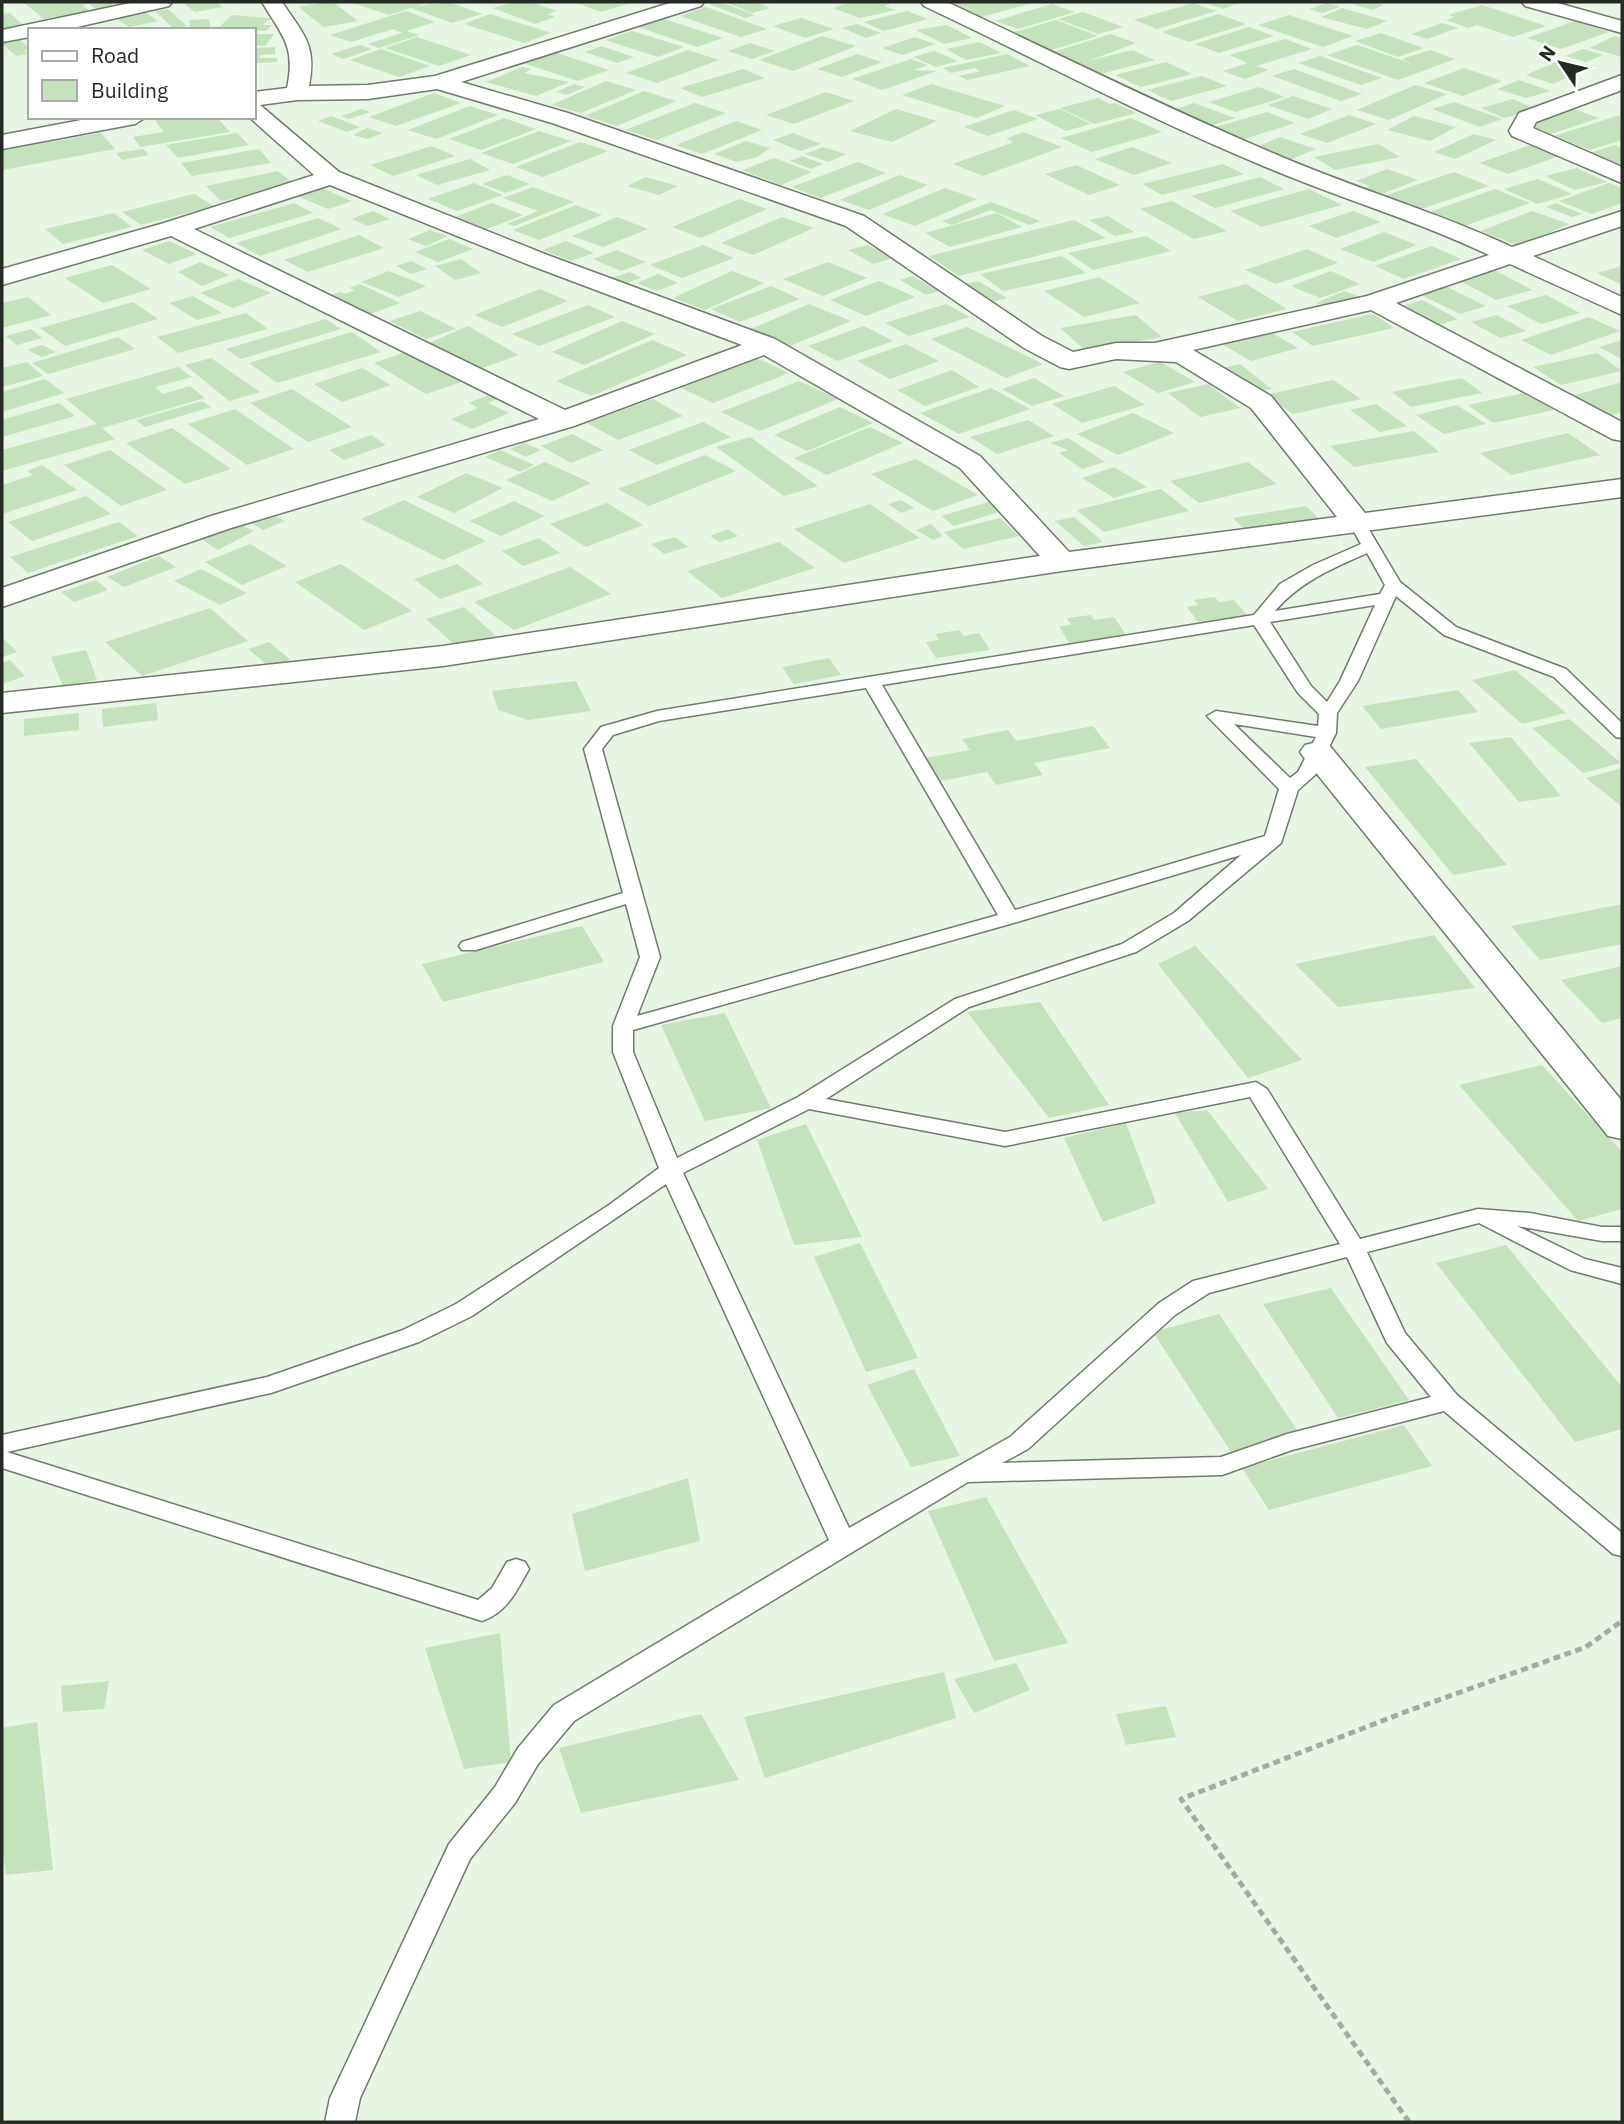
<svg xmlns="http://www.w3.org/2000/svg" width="1624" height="2124" viewBox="0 0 1624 2124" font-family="'IBM Plex Sans',sans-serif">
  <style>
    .building { fill: #c4e2bb }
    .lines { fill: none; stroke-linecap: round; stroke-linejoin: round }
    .service-casing { stroke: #717b6d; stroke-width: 3 }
    .minor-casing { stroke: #717b6d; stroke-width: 3 }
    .path { stroke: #a3aca0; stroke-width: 5; stroke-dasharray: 7 4.5; stroke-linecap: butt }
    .service { fill: #fff; fill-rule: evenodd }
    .minor { fill: #fff; fill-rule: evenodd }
  </style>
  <rect width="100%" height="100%" fill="#e8f4e4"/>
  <!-- building -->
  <path class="building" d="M23 2H109L119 8 100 12 89 4 82 5 90 11 44 19Z
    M182 2H216L223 7 195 12Z
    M326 2H333L358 21 324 27 298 7Z
    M349 2H428L418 6 449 2 482 14 452 23 411 8 389 15Z
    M514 2H530L557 11 548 14 555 17 535 24 493 8Z
    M574 2H634L601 12Z
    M718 2H720L755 15 745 18 709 4Z
    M725 2H755L770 8 752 13Z
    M852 2H888L892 3 884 6 896 10 860 18 832 8Z
    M961 2H1032V3L981 17 950 5Z
    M1202 2H1242L1223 9Z
    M1347 2H1373L1384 5 1372 10Z
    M1193 3 1216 11 1157 29 1134 20Z
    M1327 3 1340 7 1322 13 1309 9Z
    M1052 4 1075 12 1018 29 995 21Z
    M1482 5 1546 26 1513 37 1477 25 1468 28 1446 20 1455 17 1448 15Z
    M706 7 767 29 741 37 680 16Z
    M1342 8 1387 21 1367 29 1321 17Z
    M168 9 187 26 173 28 155 11Z
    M142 10 158 21 129 27 113 16Z
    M406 11 435 22 406 31 419 35 379 48 368 44 402 33 393 29 351 42 330 35Z
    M907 11 928 19 884 31 864 22Z
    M1083 12 1123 27 1098 34 1058 19Z
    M10 13 27 29 2 34V14Z
    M490 14 551 33 524 43 464 24Z
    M1218 14 1246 24 1189 42 1162 32Z
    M232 15 280 19 268 20 263 25H272L266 31 218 28Z
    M1289 15 1353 36 1323 47 1258 25Z
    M661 18 723 38 697 47 635 26Z
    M801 18 834 29 805 38 773 26Z
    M209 19 210 27 190 28 189 20Z
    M1056 20 1098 36 1048 51 1007 34Z
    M1575 21 1609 32 1561 49 1527 38Z
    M1442 23 1458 28 1427 39 1411 34Z
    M857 24 881 33 866 38 842 28Z
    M947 25 972 38 944 44 916 30Z
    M1249 27 1274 36 1219 53 1195 44Z
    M632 31 684 47 658 57 605 40Z
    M1381 33 1424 48 1398 57 1355 41Z
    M254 34H274L265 46 254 45Z
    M1111 34 1136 43 1088 61 1132 50 1155 60 1100 74 1055 57 1061 55 1053 52Z
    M16 36 30 49 24 51 27 54 16 56 2 44V39Z
    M822 36 856 46 793 71 759 60Z
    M1614 36 1622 38V57L1590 48Z
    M417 37 471 55 439 66 385 48Z
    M915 37 935 44 902 55 882 48Z
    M1285 39 1312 49 1256 66 1269 70 1245 79 1223 71 1248 63 1229 55Z
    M980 42 1001 53 966 60 946 49Z
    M750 43 775 51 752 59 728 51Z
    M360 45 372 49 343 59 331 54Z
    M1357 45 1413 64 1402 59 1430 50 1455 59 1398 80 1327 55Z
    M601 46 634 57 617 63 585 52Z
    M275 47V54L260 55V58H277V62L254 63V48Z
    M381 49 430 66 399 77 350 60Z
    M1583 49 1603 55 1586 62 1566 56Z
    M688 50 719 60 657 83 626 73Z
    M934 51 958 61 936 67 913 57Z
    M554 52 609 70 578 81 523 63Z
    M857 54 882 62 842 77 817 69Z
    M1007 54 1030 66 967 80 959 76 981 71 975 68 951 73 943 68Z
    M1320 56 1382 78 1361 85 1298 63Z
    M911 59 928 65 914 70 937 71 882 90 852 79Z
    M1560 60 1588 68 1553 84 1526 75Z
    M1166 62 1192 74 1141 87 1115 75Z
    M522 67 532 69 524 73 569 82 536 96 486 82Z
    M1464 68 1502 81 1463 96 1424 83Z
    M743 69 765 78 702 97 680 88Z
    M1294 69 1362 94 1341 101 1272 76Z
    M1202 76 1227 86 1171 101 1147 90Z
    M1519 80 1551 91 1526 98 1497 89Z
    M606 81 636 90 581 113 551 105Z
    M574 84 585 87 567 95 556 92Z
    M931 84 1005 106 977 118 902 95Z
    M1415 85 1447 94 1389 120 1357 110Z
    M1259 87 1285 97 1235 112 1209 102Z
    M644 91 676 101 617 126 585 116Z
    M826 92 854 101 794 124 766 115Z
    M434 93 461 103 396 126 369 117Z
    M1293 96 1332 109 1308 119 1268 105Z
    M1098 98 1110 104 1115 103 1136 113 1094 124 1060 108Z
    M1513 99 1536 109 1504 118 1481 108Z
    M1454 102 1502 119 1480 127 1432 109Z
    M695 103 726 113 657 140 625 130Z
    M1194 103 1235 118 1207 127 1167 112Z
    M470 106 498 115 436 139 408 130Z
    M1571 108 1599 118 1551 134 1523 123Z
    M362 109 370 112 349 119 341 116Z
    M896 109 937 121 892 142 850 131Z
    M1060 109 1091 124 1066 131 1035 115Z
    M1014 110 1038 119 988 136 964 127Z
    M1267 112 1295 123 1238 141 1209 129Z
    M1349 115 1376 124 1327 143 1300 134Z
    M1620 115 1622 140 1590 150 1554 136Z
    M331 116 360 127 347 132 318 121Z
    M1414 116 1456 127 1430 141 1387 130Z
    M172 117H217L230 132 140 147 133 137 164 132 155 120Z
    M504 118 536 129 481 150 449 139Z
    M1131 118 1162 132 1092 152 1061 138Z
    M736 121 762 130 702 154 676 145Z
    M367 128 383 133 368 139 353 135Z
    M539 131 571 141 513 164 481 153Z
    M1023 132 1062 147 983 176 953 164 1014 142 1006 139Z
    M101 133 115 149 2 170V150Z
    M237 133 249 145 178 158 166 145Z
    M793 133 821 144 800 151 773 140Z
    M1474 134 1496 140 1455 159 1434 152Z
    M1280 137 1316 149 1282 163 1256 154 1268 149 1259 146Z
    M746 141 770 148 757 157 737 162 714 154Z
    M580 142 608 151 543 177 516 167Z
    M1539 142 1568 153 1508 174 1479 163Z
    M1378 144 1400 157 1335 170 1314 157Z
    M1615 145 1622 148V169L1586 154Z
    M432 146 455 156 393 176 370 165Z
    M823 147 846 154 829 162 805 154Z
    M1132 147 1172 163 1134 175 1095 159Z
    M143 149 149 155 122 160 116 153Z
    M259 149 271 163 192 176 181 163Z
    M802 156 823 164 811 169 790 161Z
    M774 158 812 172 781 185 742 170Z
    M470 159 490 170 437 185 416 175Z
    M858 162 886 173 820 198 792 187Z
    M1223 164 1244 174 1162 195 1142 184Z
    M1076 165 1120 185 1089 195 1045 174Z
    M1577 168 1607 182 1575 190 1545 176Z
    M1387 169 1418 180 1374 197 1357 191 1370 186 1356 181Z
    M278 171 295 185 221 201 206 186Z
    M1454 172 1489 186 1418 210 1384 196Z
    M507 175 530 184 506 193 482 184Z
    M899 175 928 185 869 210 840 200Z
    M646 177 678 186 659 195 627 186Z
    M1260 177 1284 189 1215 208 1191 196Z
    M1538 179 1572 194 1537 204 1504 189Z
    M474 183 503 195 457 211 428 199Z
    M1609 183 1622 188V203L1592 214 1559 201Z
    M319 187 352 201 328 209 295 195Z
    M533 187 574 202 514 226 507 224 538 211 503 198Z
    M945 188 977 199 915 226 882 214Z
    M1309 189 1342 205 1262 227 1230 211Z
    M1495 189 1530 203 1461 227 1427 213Z
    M194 194 214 206 141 225 122 212Z
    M739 199 767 209 701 238 672 227Z
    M1172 201 1227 231 1194 239 1140 209Z
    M991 202 1041 221 1029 225 991 210 952 225 942 221Z
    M294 203 313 213 229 238 210 227Z
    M492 203 523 215 479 232 447 220Z
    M1556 203 1582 214 1572 217 1546 207Z
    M576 205 602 215 539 240 513 230Z
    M373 211 390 219 368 226 351 219Z
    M1353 211 1381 222 1336 238 1309 226Z
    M1532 211 1569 224 1519 246 1481 231Z
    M114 213 132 227 63 244 45 229Z
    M997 213 1022 227 950 247 925 233Z
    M1108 216 1134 232 1115 236 1089 220Z
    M617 217 648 229 603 247 572 236Z
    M782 217 814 228 753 255 721 243Z
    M318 218 342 229 260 256 236 243Z
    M1074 220 1106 238 959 276 929 256Z
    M430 230 448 236 426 246 408 239Z
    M1384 232 1417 245 1373 262 1340 249Z
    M359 235 384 248 308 272 284 260Z
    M1146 236 1171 251 1093 270 1068 253Z
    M449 239 473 249 438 262 415 252Z
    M169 241 197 254 169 264 142 250Z
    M566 241 594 253 571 261 543 250Z
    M703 245 734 258 682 278 650 265Z
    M868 245 893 258 873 264 848 250Z
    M1432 246 1461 259 1404 279 1375 266Z
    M1307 249 1338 263 1276 284 1245 270Z
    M617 250 646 262 621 271 593 259Z
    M1062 256 1086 273 1003 291 980 274Z
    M461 259 481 273 455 280 435 266Z
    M411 261 427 269 411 274 396 266Z
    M200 262 229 275 202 286 178 272Z
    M828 262 867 278 823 296 783 279Z
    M112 265 151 289 103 303 65 278Z
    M1622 266V285L1597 273Z
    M389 271 426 286 399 297 361 282Z
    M732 271 764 283 705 310 673 298Z
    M1331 271 1360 284 1320 298 1291 286Z
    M1496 271 1532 290 1496 300 1460 281Z
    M630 272 641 278 617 286 606 280Z
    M658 274 678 283 657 291 637 283Z
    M912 276 939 291 926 295 900 280Z
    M1099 277 1140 303 1084 317 1044 291Z
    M238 279 271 293 233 308 200 293Z
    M879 281 915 297 866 316 830 300Z
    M978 281 1007 298 989 303 961 285Z
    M360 284 400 303 365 316 326 297 340 292 345 294 355 290 349 288Z
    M1246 284 1287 309 1238 321 1198 297Z
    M771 286 800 299 740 322 711 309Z
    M1445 286 1486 306 1460 314 1419 294Z
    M540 289 568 301 502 327 474 315Z
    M1344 291 1361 297 1332 310 1316 303Z
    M1546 295 1580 313 1541 324 1507 306Z
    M193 296 222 313 197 320 169 303Z
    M28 297 51 315 2 328V303Z
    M1422 300 1458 319 1431 327 1395 308Z
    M133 302 158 319 65 346 40 328Z
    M809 304 851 321 790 346 751 329Z
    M946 304 970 317 909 336 885 323Z
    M588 305 615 317 539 346 512 334Z
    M420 311 456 329 426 339 390 321Z
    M246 313 268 329 178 353 157 337Z
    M1373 314 1394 328 1313 346 1292 332Z
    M1136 315 1162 337 1086 351 1060 328Z
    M1497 315 1526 331 1500 338 1471 322Z
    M1589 317 1620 331 1551 355 1521 340Z
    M326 319 341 329 241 359 226 349Z
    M622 321 655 334 584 365 552 352Z
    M468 326 519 355 479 369 429 343Z
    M864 326 893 341 837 361 808 346Z
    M967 327 1043 364 1006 378 931 339Z
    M31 329 42 338 17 345 6 336Z
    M1269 331 1298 348 1251 361 1222 344Z
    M352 332 381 352 277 383 249 363Z
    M118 337 135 349 48 374 32 363Z
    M652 340 687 355 591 396 556 381Z
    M1622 340V359L1599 347Z
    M906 344 939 361 890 379 857 361Z
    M42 345 56 352 42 357 27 350Z
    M415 349 468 380 426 394 374 363Z
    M1597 353 1622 371 1561 385 1533 367Z
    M211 358 260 392 229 401 185 365Z
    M757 358 789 373 713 403 681 388Z
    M27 362 43 376 2 387V368Z
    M1160 362 1195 382 1158 393 1123 372Z
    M1240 364 1272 389 1249 393 1218 369Z
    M178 367 192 377 155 387 163 394 190 386 205 398 102 428 115 439 2 471V450L97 424 66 399Z
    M362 368 391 385 342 402 314 384Z
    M952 370 979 387 925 406 897 390Z
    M1034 378 1064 396 1032 406 1002 389Z
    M1462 378 1482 393 1411 407 1392 392Z
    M45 379 64 393 2 412V392Z
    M1333 380 1361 399 1293 414 1266 395Z
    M799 381 838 399 760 431 721 412Z
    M1622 382V412L1608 416 1572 396Z
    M1208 384 1240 408 1200 417 1168 393Z
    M1114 386 1145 405 1082 423 1052 404Z
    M991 388 1030 409 959 434 920 413Z
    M292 389 352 427 308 442 250 403Z
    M1528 392 1554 410 1493 423 1468 405Z
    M491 394 500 398 488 403 509 413 472 429 451 419 478 408 469 403Z
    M653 399 683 416 618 440 587 423Z
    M202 401 211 407 145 427 136 420Z
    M59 403 75 416 2 437V420Z
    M1376 404 1407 426 1380 432 1350 410Z
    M1457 405 1486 424 1444 434 1416 415Z
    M840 407 873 423 807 451 774 435Z
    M235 409 294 449 247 465 188 424Z
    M1133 413 1174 433 1118 455 1077 434Z
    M1028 420 1054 436 997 454 970 437Z
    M703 422 731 437 657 465 629 450Z
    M870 427 903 443 827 475 794 458Z
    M172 428 231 469 185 484 126 443Z
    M1414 431 1439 452 1354 467 1330 446Z
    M1568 433 1600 455 1511 475 1480 453Z
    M572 434 603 450 571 463 541 446Z
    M371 435 386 445 344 460 329 450Z
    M750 437 818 486 784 496 716 447Z
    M1068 438 1105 462 1082 469 1059 453 1068 450 1050 443Z
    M524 443 541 450 526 457 510 449Z
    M110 450 167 490 121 506 64 465Z
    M500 450 534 465 520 472 485 457Z
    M705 455 736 471 649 506 618 489Z
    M916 459 978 495 933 511 871 474Z
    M545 462 591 483 552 501 506 480Z
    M1248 462 1277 484 1199 503 1170 481Z
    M42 465 77 490 2 514V485L33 475 27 471Z
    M1114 467 1147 487 1114 498 1082 478Z
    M466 473 503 488 454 513 417 497Z
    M1161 489 1189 511 1104 532 1077 510Z
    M86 496 111 514 32 541 8 522Z
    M404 500 486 541 443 560 361 519Z
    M901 500 914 508 901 513 888 504Z
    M514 501 545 516 501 536 470 521Z
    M992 501 1005 510 954 526 941 516Z
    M607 503 643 525 586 547 550 524Z
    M870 504 920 538 844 563 794 529Z
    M1306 506 1320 520 1247 532 1233 518Z
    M270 513 285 521 263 530 248 521Z
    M1074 517 1103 542 1084 546 1055 521Z
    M1000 518 1019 536 963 549 944 532Z
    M119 522 138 536 28 573 10 557Z
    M236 523 254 531 218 550 201 539Z
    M931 524 943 536 933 540 916 530Z
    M728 529 738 536 720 542 710 536Z
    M675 537 688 547 664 554 651 544Z
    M539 538 560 553 523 566 502 551Z
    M779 542 815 568 722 598 687 571Z
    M250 544 287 566 242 585 205 562Z
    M159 556 176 567 124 587 107 577Z
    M341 564 412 611 364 630 295 582Z
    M457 564 483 584 440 599 414 579Z
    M570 567 611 594 514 630 474 602Z
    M201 569 247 593 220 605 174 581Z
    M96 580 108 590 74 602 61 592Z
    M1215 597 1219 602 1234 600 1247 615 1198 622 1187 607 1198 605 1194 600Z
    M464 607 496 636 458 648 426 619Z
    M210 608 248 641 142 676 105 642Z
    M1091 615 1094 620 1114 617 1126 635 1069 643 1059 626 1071 625 1067 618Z
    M960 630 963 636 979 633 990 650 936 658 926 642 939 640 935 634Z
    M2 637 17 652 2 657Z
    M269 642 291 660 271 668 248 649Z
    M86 650 97 680 63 687 51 657Z
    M829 658 841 675 794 684 782 667Z
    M10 660 25 676 2 684V663Z
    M1515 670 1566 713 1522 724 1472 680Z
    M576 681 591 711 528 720 498 710 492 691Z
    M1458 690 1478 712 1381 729 1362 706Z
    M156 703 158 720 103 727 102 709Z
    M79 713V730L24 736V719Z
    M1569 719 1621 763 1583 773 1532 728Z
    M1093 726 1110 748 1034 763 1043 775 996 785 987 772 941 781 925 758 970 750 962 739 1008 730 1016 741Z
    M1511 737 1561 796 1519 802 1469 743Z
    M1416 759 1507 865 1453 875 1365 767Z
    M1622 768V807L1586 778Z
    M1622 904V944L1540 960 1511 926Z
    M582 926 604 962 443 1002 422 964Z
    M1434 935 1475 988 1338 1007 1295 964Z
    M1195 946 1302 1060 1248 1078 1158 964Z
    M1622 966V1018L1602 1023 1561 980Z
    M1040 1002 1109 1105 1049 1118 967 1012Z
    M725 1013 771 1108 705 1121 661 1025Z
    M1542 1065 1622 1152V1209L1578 1221 1459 1085Z
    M1207 1110 1268 1189 1228 1202 1175 1113Z
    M1126 1123 1156 1203 1103 1222 1064 1138Z
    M806 1124 862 1237 794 1245 757 1140Z
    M860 1243 918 1358 866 1372 814 1257Z
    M1506 1245 1622 1387V1429L1575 1442 1436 1263Z
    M1331 1288 1409 1400 1338 1418 1263 1304Z
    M1219 1314 1299 1433 1231 1452 1153 1332Z
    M914 1369 960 1456 911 1467 867 1385Z
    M1404 1425 1432 1466 1269 1510 1242 1468Z
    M688 1478 700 1541 585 1571 572 1514Z
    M986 1497 1068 1643 994 1661 928 1511Z
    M500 1633 511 1762 464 1769 425 1648Z
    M1016 1663 1030 1690 974 1713 954 1679Z
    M944 1672 956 1718 765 1778 744 1717Z
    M109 1681 104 1709 63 1712 61 1686Z
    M1166 1706 1176 1737 1126 1745 1116 1714Z
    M701 1714 739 1780 581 1813 559 1748Z
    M37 1722 53 1870 6 1875 2 1845V1728Z"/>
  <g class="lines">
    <!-- service casing -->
    <g class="service-casing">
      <path id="service" d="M1357 518 1365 523 1400 582 1456 627 1566 669 1622 723V738L1616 737 1554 677 1444 635 1396 596 1358 681 1337 713 1336 733 1315 775 1298 790 1281 843 1188 921 1136 952 969 1007 826 1099 1005 1132 1256 1082 1267 1089 1360 1239 1478 1209 1530 1213 1602 1227H1622V1241H1602L1517 1226 1585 1259 1622 1268V1284L1570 1270 1479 1223 1367 1252 1405 1333 1457 1395 1622 1533V1556L1613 1554 1444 1411 1292 1450 1222 1475 968 1482 574 1721 538 1764 515 1803 470 1859 360 2098 355 2122H325L330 2098 449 1844 495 1787 518 1748 554 1705 829 1540 666 1184 472 1316 419 1342 271 1393 7 1452 478 1600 492 1588 507 1562 516 1559 525 1562 529 1569C517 1590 507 1613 482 1621L2 1468V1435L267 1377 403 1330 456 1304 609 1205 659 1168 613 1052V1026L640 957 626 904 476 950H462L459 946 462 942 623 893 584 749 601 727 657 711 1254 615 1280 584 1313 565 1361 544 1349 523ZM1367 553 1385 585 1380 594 1275 611C1300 582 1331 569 1367 553ZM1375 605 1340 681 1327 702 1311 686 1270 622ZM1254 625 1298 693 1319 714 1318 726 1216 711 1207 716 1279 789 1265 836 1015 910 882 685ZM866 688 998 915 637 1016 660 957 602 749 613 735 659 721ZM1234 724 1316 737 1298 772 1290 778ZM1241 855 1174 913 1122 944 955 999 798 1097 677 1158 633 1052V1030L1017 922ZM1250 1097 1340 1244 1193 1281 1159 1303 1010 1437 849 1528 683 1173 809 1109 1005 1146ZM1347 1257 1387 1343 1431 1397 1287 1434 1221 1457 1002 1463 1028 1449 1175 1315 1209 1293Z"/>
    </g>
    <!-- minor casing -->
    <g class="minor-casing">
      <path id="minor" d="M135 2H172L169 6 64 30H30V37L2 42V30Z
        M262 2H282C304 35 317 45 309 86L368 85 435 76 673 2H704L701 6 461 82 568 113 864 216 1042 336 1073 352 1116 343H1155L1367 296 1489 255C1415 220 1336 197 1261 165 1147 118 1036 59 924 6L921 2H947C1056 53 1164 107 1275 154 1353 188 1435 211 1512 247L1622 211V226L1533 256 1622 297V315L1510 264 1396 303 1622 422V441L1612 439 1371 310 1193 350 1271 396 1365 513 1622 479V497L1062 571 443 666 2 713V693L443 646 1040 556 960 468 764 355 574 426 231 528 2 607V588L211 516 539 419 171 236 2 285V269L164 223 314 175 249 117H254V92L287 88C296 45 282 36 262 2ZM437 89 552 123 846 226 1024 348 1060 367 1069 369 1116 359 1176 362 1251 408 1337 517 1069 552 980 456 775 339 550 256 339 172 260 105 297 100 368 99ZM330 185 532 266 742 345 565 410 194 229Z
        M1522 2H1554L1622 21V33L1525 6Z
        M1622 75V90L1536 122 1533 128 1622 167V183L1512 136 1509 131 1519 113Z
        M97 117H146L135 124 2 149V135Z
        M1317 742 1329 745 1622 1101V1139L1608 1136 1305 759 1300 752 1305 745Z"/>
    </g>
    <!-- path -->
    <path class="path" d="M1409 2122 1181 1799 1405 1712 1586 1647 1622 1621"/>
    <!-- service -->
    <use href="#service" class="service"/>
    <!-- minor -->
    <use href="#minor" class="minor"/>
  </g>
  <!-- border -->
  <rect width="1624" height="2124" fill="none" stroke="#252a24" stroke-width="7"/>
  <!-- legend -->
  <rect x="28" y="28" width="228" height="91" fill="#ffffff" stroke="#a8aaa7" stroke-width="2"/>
  <rect x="42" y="51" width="35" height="10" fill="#ffffff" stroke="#a8aaa7" stroke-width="2"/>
  <text x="91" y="63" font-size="21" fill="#252a24">Road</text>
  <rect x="42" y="80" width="35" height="21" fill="#c4e2bb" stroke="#a8aaa7" stroke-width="2"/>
  <text x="91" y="98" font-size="21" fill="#252a24">Building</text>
  <!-- north arrow -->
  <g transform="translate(1561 63) rotate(305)" stroke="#ffffff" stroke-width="5" paint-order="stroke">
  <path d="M0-5L12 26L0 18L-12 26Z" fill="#252a24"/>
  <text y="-10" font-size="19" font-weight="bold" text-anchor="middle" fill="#252a24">N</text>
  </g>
</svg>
